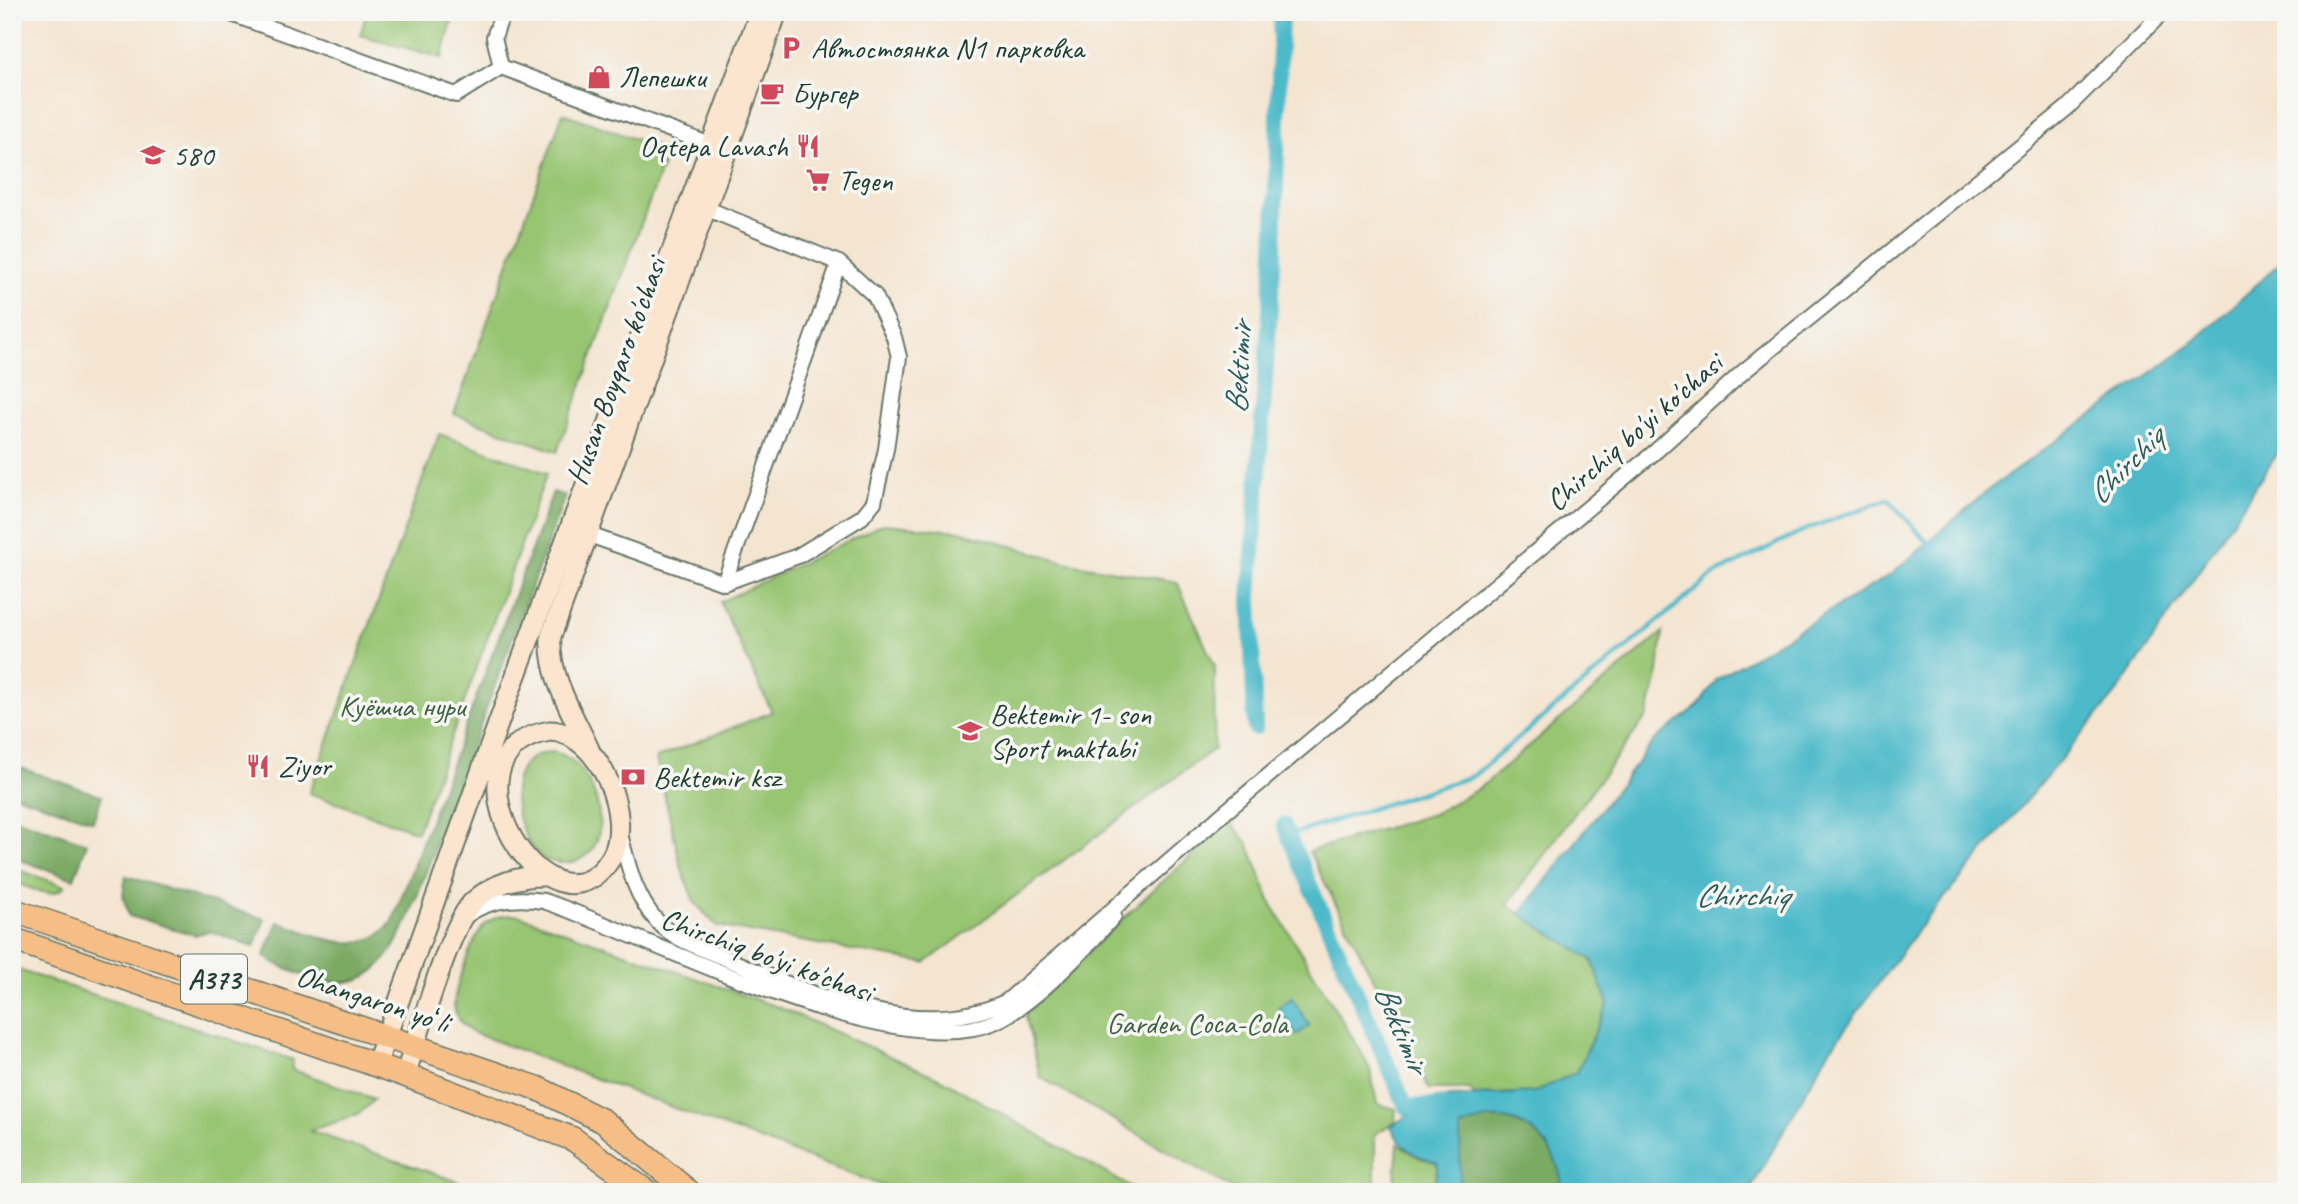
<svg xmlns="http://www.w3.org/2000/svg" width="2298" height="1204" viewBox="0 0 2298 1204" font-family="Caveat,sans-serif">
  <style>
    .green { fill: #98c572; stroke: #5c8153; stroke-width: 2 }
    .forest { fill: #7aaa64; stroke: #4c744c; stroke-width: 2 }
    .water { fill: #4ebaca; stroke: #367c7f; stroke-width: 2 }
    .lines { fill: none; stroke-linecap: round; stroke-linejoin: round }
    .stream { stroke: #4ebaca; stroke-width: 4.5 }
    .canal { stroke: #4ebaca; stroke-width: 16 }
    .minor-casing { stroke: #6a786b; stroke-width: 18 }
    .secondary-casing { stroke: #6a786b; stroke-width: 23 }
    .trunk-casing { stroke: #6a786b; stroke-width: 26 }
    .minor { stroke: #fff; stroke-width: 14 }
    .secondary { stroke: #fbe5cf; stroke-width: 19 }
    .trunk { stroke: #f6be87; stroke-width: 23 }
    .labels { text-anchor: middle; stroke-width: 7; stroke-linejoin: round; paint-order: stroke }
    .shield { fill: #f6f6f2; stroke: #60746d; stroke-width: 2 }
    .shield-label { font-size: 28px; font-weight: bold; fill: #1f3d34 }
    .poi-label { font-size: 30px; fill: #1f3d34; stroke: #f6f6f2; text-anchor: start }
    .street-label { font-size: 30px; fill: #1f3d34; stroke: #f6f6f2 }
    .park-label { font-size: 30px; fill: #3d5f44; stroke: #f6f6f2 }
    .water-label { font-size: 32px; font-style: italic; fill: #2b5c5a; stroke: #f6f6f2 }
  </style>
  <rect width="100%" height="100%" fill="#f6f6f2"/>
  <filter id="ink" filterUnits="userSpaceOnUse"><feTurbulence type="fractalNoise" baseFrequency=".0143" numOctaves="2"/><feDisplacementMap in="SourceGraphic" scale="14" xChannelSelector="R" yChannelSelector="G"/><feConvolveMatrix kernelMatrix="1 2 1 2 8 2 1 2 1" color-interpolation-filters="sRGB"/></filter>
  <filter id="wash" filterUnits="userSpaceOnUse"><feTurbulence type="fractalNoise" baseFrequency=".00686" numOctaves="4" result="noise"/><feDisplacementMap in="SourceGraphic" scale="28" xChannelSelector="R" yChannelSelector="G"/><feGaussianBlur stdDeviation="1.57" result="paint"/><feColorMatrix in="noise" values="0 0 0 0 0 0 0 0 0 0 0 0 0 0 0 0 0 1.4 0 .05"/><feComposite in="paint" operator="in"/></filter>
  <g filter="url(#wash)">
    <rect width="100%" height="100%" fill="#f4e5d1"/>
    <!-- green -->
    <path class="green" d="M367 12H433L453 18 442 58 360 35Z
      M563 113 668 151 557 452 454 414Z
      M439 434 547 473 417 832 309 793Z
      M883 524 960 531 1069 563 1177 582 1215 667 1214 749 925 963 717 926 694 902 681 867 656 758 772 712 720 602Z
      M1663 632 1657 680 1647 716 1507 905 1593 960 1608 1004 1577 1073 1535 1092 1474 1095 1470 1089H1429L1309 851 1433 814 1480 788Z
      M553 752C607 762 626 886 543 859 512 833 496 755 553 752Z
      M1230 822 1248 843 1271 903 1360 1050 1370 1069 1377 1104 1396 1109 1395 1122 1375 1134V1192H1238L1040 1077 1025 1012 1151 892Z
      M12 868 65 886C52 901 28 887 12 881Z
      M518 915 783 1009 941 1079 1139 1192H899L471 1032C463 1025 457 1019 455 1010 451 994 474 933 487 923 496 915 507 915 518 915Z
      M12 968 293 1060 291 1069 374 1099C358 1121 333 1121 310 1131L488 1192H12Z
      M1398 1144 1420 1158 1438 1163 1434 1192H1394Z"/>
    <!-- forest -->
    <path class="forest" d="M553 492 565 496 410 915C387 965 367 996 308 977 291 971 278 966 264 956L278 922C317 935 364 962 393 920Z
      M12 765 102 796 93 821 12 794Z
      M12 817 87 843 74 879 12 857Z
      M126 876 265 919 254 947 209 931 195 935 129 916 123 895Z
      M1498 1118C1538 1124 1560 1153 1563 1192H1515L1490 1187 1460 1192V1128L1477 1120Z"/>
    <!-- water -->
    <path class="water" d="M2286 258V441L2119 690 1919 928 1829 1051 1749 1192H1563C1558 1136 1514 1101 1460 1128V1192H1434L1438 1163C1415 1156 1400 1149 1391 1126L1436 1098 1535 1092 1577 1072 1608 1004 1592 960 1520 914 1655 740 1699 705 1717 679 1893 573 1988 490 2190 345Z
      M1292 998 1310 1026 1296 1035 1278 1007Z"/>
    <g class="lines">
      <!-- stream -->
      <path class="stream" d="M1287 836 1473 776 1713 575 1802 531 1888 499 1930 545"/>
      <!-- canal -->
      <path class="canal" d="M1255 728 1250 597 1274 252 1281 12
        M1284 825 1406 1107 1443 1105"/>
    </g>
  </g>
  <g filter="url(#ink)">
    <g class="lines">
      <!-- minor casing -->
      <g class="minor-casing">
        <path id="minor" d="M226 12 456 95 501 67 719 148
          M501 67 494 37 503 12
          M581 532 724 583 798 556 862 517 874 502 886 449 899 357 894 337 875 296 839 263 698 205
          M724 583 839 263
          M620 834C628 865 635 897 657 921 676 942 707 950 732 961 812 995 922 1043 1007 1001L1224 813 1656 451 1743 372 2067 108 2163 12
          M467 915C490 899 517 897 544 901 650 937 892 1065 994 1022 1032 1006 1086 948 1114 916"/>
      </g>
      <!-- secondary casing -->
      <g class="secondary-casing">
        <path id="secondary" d="M550 731C599 732 635 819 611 858 552 954 427 751 550 731Z
          M589 749C573 714 548 676 551 636L777 12
          M376 1065 502 713 760 12
          M405 1075C418 1039 450 922 474 901 492 884 519 876 543 876"/>
      </g>
      <!-- trunk casing -->
      <g class="trunk-casing">
        <path id="trunk" d="M12 910 537 1088 603 1121 689 1192
          M12 939 405 1075 573 1139 647 1192"/>
      </g>
      <!-- minor -->
      <use href="#minor" class="minor"/>
      <!-- secondary -->
      <use href="#secondary" class="secondary"/>
      <!-- trunk -->
      <use href="#trunk" class="trunk"/>
    </g>
  </g>
  <!-- icons -->
  <defs>
    <g id="parking-bare" transform="scale(1.89)"><path d="M-3.5-5.5H1a3.5 3.5 0 0 1 0 7H-1V5.5H-3.5ZM-1-3.4V-.6H.8a1.4 1.4 0 0 0 0-2.8Z" fill="#d1495b" stroke="#f6f6f2" stroke-width="2.5" paint-order="stroke"/></g>
    <g id="shop-bare" transform="scale(1.89)"><path d="M-5-2.5h2.3a2.7 3.5 0 0 1 5.4 0H5L5.5 6h-11ZM-1.5-2.5h3a1.5 2.3 0 0 0-3 0Z" fill="#d1495b" stroke="#f6f6f2" stroke-width="2.5" paint-order="stroke"/></g>
    <g id="cafe-bare" transform="scale(1.89)"><path d="M-5.5-4.5H6V0H3Q3 3.5 0 3.5H-2.5Q-5.5 3.5-5.5 0ZM3-3.2v2h1.7v-2ZM-6 4.5H4V6H-6Z" fill="#d1495b" stroke="#f6f6f2" stroke-width="2.5" paint-order="stroke"/></g>
    <g id="restaurant-bare" transform="scale(1.89)"><path d="M-5-6h1v4h1v-4h1v4h1v-4h1v5L-1.5 .5V6h-2V.5L-5-1ZM5-6V6H3V1.5H1.5Q1.5-4 5-6Z" fill="#d1495b" stroke="#f6f6f2" stroke-width="2.5" paint-order="stroke"/></g>
    <g id="school-bare" transform="scale(1.89)"><path d="M0-5L7-2L0 1L-7-2ZM-4 1L0 2.5L4 1V4Q0 6-4 4Z" fill="#d1495b" stroke="#f6f6f2" stroke-width="2.5" paint-order="stroke"/></g>
    <g id="supermarket-bare" transform="scale(1.89)"><path d="M-6-5.5h2.5l.6 2H6L4.5 2H-2.5L-4.4-4H-6ZM-1.5 3.2a1.3 1.3 0 1 0 .1 0ZM3 3.2a1.3 1.3 0 1 0 .1 0Z" fill="#d1495b" stroke="#f6f6f2" stroke-width="2.5" paint-order="stroke"/></g>
    <g id="bank-bare" transform="scale(1.89)"><path d="M-6-4H6V4H-6ZM0-2.3a2.3 2.3 0 1 0 0 4.6a2.3 2.3 0 1 0 0-4.6Z" fill="#d1495b" stroke="#f6f6f2" stroke-width="2.5" paint-order="stroke"/></g>
  </defs>
  <g fill-rule="evenodd">
    <use href="#parking-bare" x="791" y="48"/>
    <use href="#shop-bare" x="599" y="77"/>
    <use href="#cafe-bare" x="772" y="93"/>
    <use href="#restaurant-bare" x="808" y="146"/>
    <use href="#school-bare" x="153" y="155"/>
    <use href="#supermarket-bare" x="818" y="180"/>
    <use href="#school-bare" x="970" y="731"/>
    <use href="#restaurant-bare" x="258" y="766"/>
    <use href="#bank-bare" x="633" y="777"/>
  </g>
  <g class="labels">
    <!-- shield labels -->
    <rect class="shield" x="181" y="954.5" width="66" height="49" rx="5"/>
    <g class="shield-label">
      <text x="214" y="989">A373</text>
    </g>
    <!-- poi labels -->
    <g class="poi-label">
      <text x="811" y="58">Автостоянка N1 парковка</text>
      <text x="619" y="87">Лепешки</text>
      <text x="792" y="103">Бургер</text>
      <text x="788" y="156" text-anchor="end">Oqtepa Lavash</text>
      <text x="173" y="165">580</text>
      <text x="838" y="190">Tegen</text>
      <text x="990" y="724">Bektemir 1- son<tspan x="990" dy="34">Sport maktabi</tspan></text>
      <text x="278" y="776">Ziyor</text>
      <text x="653" y="787">Bektemir ksz</text>
    </g>
    <!-- street labels -->
    <g class="street-label">
      <text transform="translate(616 371) rotate(-70)" y="10">Husan Boyqaro ko'chasi</text>
      <text transform="translate(1634 432) rotate(-41)" y="10">Chirchiq bo'yi ko'chasi</text>
      <text transform="translate(767 955) rotate(20)" y="10">Chirchiq bo'yi ko'chasi</text>
      <text transform="translate(373 999) rotate(18)" y="10">Ohangaron yoʻli</text>
    </g>
    <!-- park labels -->
    <g class="park-label">
      <text x="402" y="716">Куёшча нури</text>
      <text x="1197" y="1033">Garden Coca-Cola</text>
    </g>
    <!-- water labels -->
    <g class="water-label">
      <text transform="translate(1238 368) rotate(-86)" y="11">Bektimir</text>
      <text transform="translate(2125 465) rotate(-45)" y="11">Chirchiq</text>
      <text x="1742" y="906">Chirchiq</text>
      <text transform="translate(1402 1028) rotate(67)" y="11">Bektimir</text>
    </g>
  </g>
  <!-- margin -->
  <rect width="2298" height="1204" fill="none" stroke="#f6f6f2" stroke-width="42"/>
</svg>
